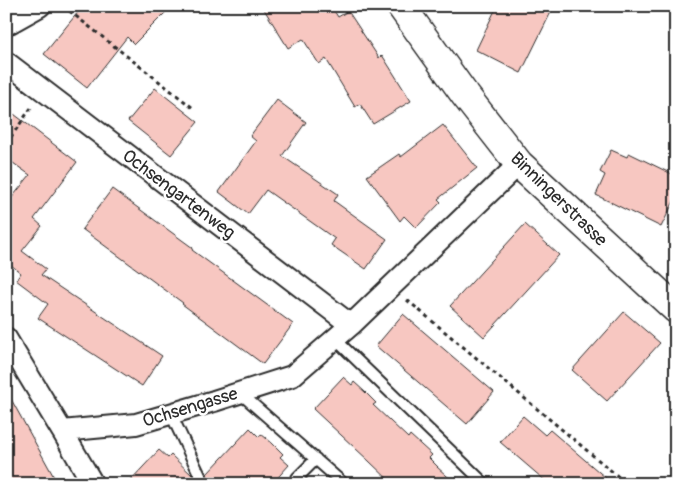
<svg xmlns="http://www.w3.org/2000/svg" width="682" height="490" viewBox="0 0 682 490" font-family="Pangolin,sans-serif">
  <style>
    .building { fill: #f7c7c1; stroke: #2b2b2b }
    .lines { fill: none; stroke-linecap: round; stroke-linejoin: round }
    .lane-casing { stroke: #2b2b2b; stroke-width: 14 }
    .street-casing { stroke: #2b2b2b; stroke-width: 24 }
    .secondary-casing { stroke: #2b2b2b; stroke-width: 31 }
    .path { stroke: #2b2b2b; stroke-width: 3; stroke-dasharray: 4 4; stroke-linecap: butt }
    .lane { stroke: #fff; stroke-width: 10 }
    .street { stroke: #fff; stroke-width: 20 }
    .secondary { stroke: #fff; stroke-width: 28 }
    .labels { text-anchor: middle; stroke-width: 5; stroke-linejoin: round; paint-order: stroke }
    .street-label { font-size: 18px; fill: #2b2b2b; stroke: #fff }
  </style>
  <rect width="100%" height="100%" fill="#fff"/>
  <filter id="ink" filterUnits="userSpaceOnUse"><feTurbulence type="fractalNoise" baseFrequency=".02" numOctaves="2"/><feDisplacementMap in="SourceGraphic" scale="10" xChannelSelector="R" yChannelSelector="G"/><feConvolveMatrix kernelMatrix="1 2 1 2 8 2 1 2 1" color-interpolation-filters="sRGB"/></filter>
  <g filter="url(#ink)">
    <!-- building -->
    <path class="building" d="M83 6H172L134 44 127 37 87 88 44 54Z
      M262 6H331L338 17 348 11 379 58 382 55 411 101 373 124 360 104 355 107 326 59 319 64 303 39 288 48Z
      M497 6H554L521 73 476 50Z
      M155 88 198 122 171 155 128 121Z
      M277 100 306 122 282 156 338 194 334 201 387 239 366 269 331 245 335 239 266 190 248 214 219 192 256 141 250 136Z
      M6 108 77 162 34 219 42 226 22 251 46 269 41 275 162 356 142 386 38 318 48 304 16 280 21 273 11 265 6 271V205L30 175 6 158Z
      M443 125 477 168 438 199 441 202 416 228 404 216 400 221 367 176 399 154 401 157Z
      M611 150 627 157 629 153 676 176V197L661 227 596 195 605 175 600 172Z
      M112 189 193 248 192 250 293 324 263 364 182 304 183 303 82 229Z
      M525 224 559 255 484 337 450 306Z
      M624 312 660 343 607 401 572 370Z
      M403 314 494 392 467 424 376 346Z
      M343 377 352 385 354 382 365 392 376 403 373 405 408 438 410 435 432 455 429 458 438 467H437L456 484H393L369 461 313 409Z
      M6 390 54 477 41 484H10L6 476Z
      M523 416 545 435 550 430 613 484H549L500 442Z
      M250 428 259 437 261 434 272 443 283 454 280 457 289 465 272 484H211L207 474Z
      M159 450 168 458 171 455 192 475 196 484H127Z"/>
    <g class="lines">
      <!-- lane casing -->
      <g class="lane-casing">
        <path id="lane" d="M335 339 485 484
          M240 393 344 484
          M171 414 204 484
          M303 484 297 478 316 459"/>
      </g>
      <!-- street casing -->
      <g class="street-casing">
        <path id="street" d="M6 25 40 6
          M6 62 351 325
          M6 338 62 431 136 424 214 401 292 376 351 325 519 164
          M62 431 93 484"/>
      </g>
      <!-- secondary casing -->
      <g class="secondary-casing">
        <path id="secondary" d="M401 6 465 95 519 164 676 309"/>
      </g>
      <!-- path -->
      <path class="path" d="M63 6 193 108
        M6 144 31 108
        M407 300 627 484"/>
      <!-- lane -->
      <use href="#lane" class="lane"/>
      <!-- street -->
      <use href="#street" class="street"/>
      <!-- secondary -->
      <use href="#secondary" class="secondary"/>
    </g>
  </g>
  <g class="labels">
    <!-- street labels -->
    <g class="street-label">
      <text transform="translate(179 194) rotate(37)" y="6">Ochsengartenweg</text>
      <text transform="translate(559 199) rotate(44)" y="6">Binningerstrasse</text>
      <text transform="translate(190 407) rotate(-17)" y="6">Ochsengasse</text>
    </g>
  </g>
  <!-- margin -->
  <rect width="682" height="490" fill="none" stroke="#fff" stroke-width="25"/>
  <rect x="12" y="12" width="657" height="465" fill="none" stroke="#2b2b2b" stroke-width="2" filter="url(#ink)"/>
</svg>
